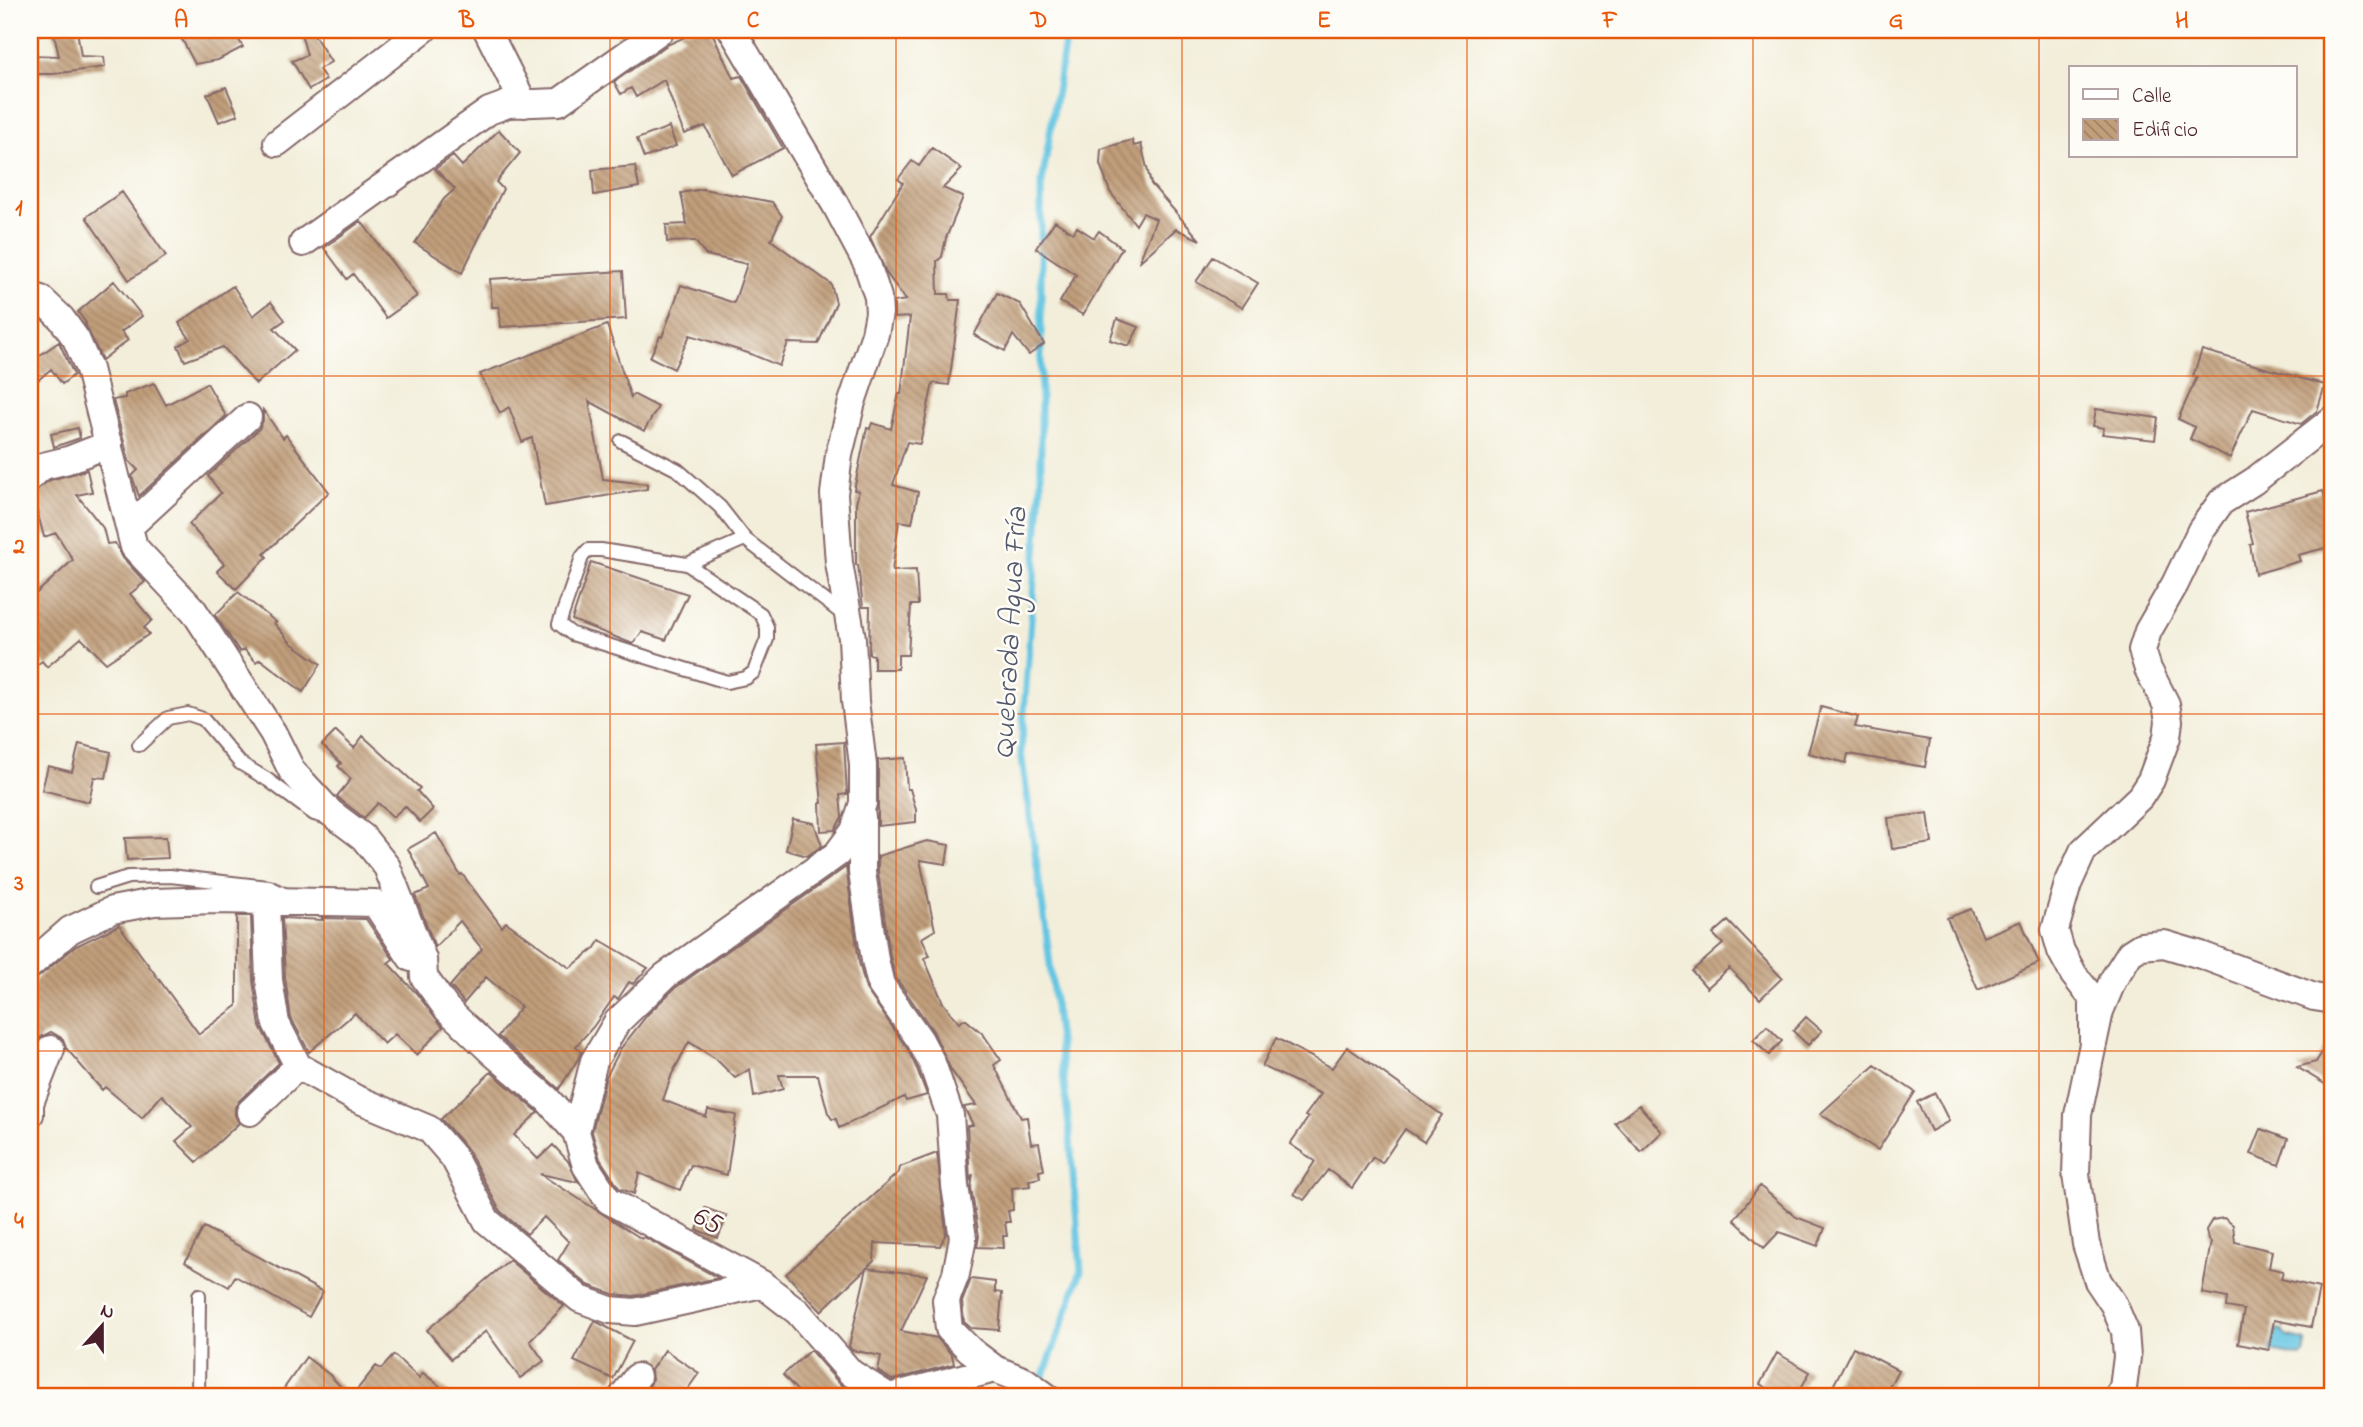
<svg xmlns="http://www.w3.org/2000/svg" width="2363" height="1427" viewBox="0 0 2363 1427" font-family="'Indie Flower',sans-serif">
  <style>
    .water { fill: url(#water-ripples); stroke: #577286; stroke-width: 2 }
    .lines { fill: none; stroke-linecap: round; stroke-linejoin: round }
    .stream { stroke: #64c5e2; stroke-width: 7 }
    .building { fill: url(#building-back-hatch) }
    .lane-casing { stroke: #856768; stroke-width: 16 }
    .street-casing { stroke: #856768; stroke-width: 30 }
    .lane { stroke: #fff; stroke-width: 12 }
    .street { stroke: #fff; stroke-width: 26 }
    .grid { fill: none; stroke: #e8590c; stroke-width: 2; stroke-opacity: 0.55 }
    .labels { text-anchor: middle; stroke-width: 5; stroke-linejoin: round; paint-order: stroke }
    .street-label { font-size: 28px; fill: #4a1f2b; stroke: #fdfcf7 }
    .water-label { font-size: 30px; font-style: italic; fill: #53596b; stroke: #fdfcf7 }
    .neatline { fill: none; stroke: #e8590c; stroke-width: 2.5 }
    .grid-label { font-size: 23px; text-anchor: middle; font-weight: bold; fill: #e8590c }
  </style>
  <defs>
    <pattern id="water-ripples" width="26" height="14" patternUnits="userSpaceOnUse" patternTransform="scale(1.75)"><rect width="26" height="14" fill="#64c5e2"/><path d="M2 4q2-2 4 0t4 0M15 11q2-2 4 0t4 0" fill="none" stroke="#58a9c2"/></pattern>
    <pattern id="building-back-hatch" width="6" height="6" patternUnits="userSpaceOnUse" patternTransform="scale(1.75)"><rect width="6" height="6" fill="#c19f7b"/><path d="M-1 5l2 2M0 0l6 6M5-1l2 2" fill="none" stroke="#9f8165"/></pattern>
  </defs>
  <rect width="100%" height="100%" fill="#fdfcf7"/>
  <filter id="ink" filterUnits="userSpaceOnUse"><feTurbulence type="fractalNoise" baseFrequency=".0143" numOctaves="2"/><feDisplacementMap in="SourceGraphic" scale="14" xChannelSelector="R" yChannelSelector="G"/><feConvolveMatrix kernelMatrix="1 2 1 2 8 2 1 2 1" color-interpolation-filters="sRGB"/></filter>
  <filter id="wash" filterUnits="userSpaceOnUse"><feTurbulence type="fractalNoise" baseFrequency=".00686" numOctaves="4" result="noise"/><feDisplacementMap in="SourceGraphic" scale="28" xChannelSelector="R" yChannelSelector="G"/><feGaussianBlur stdDeviation="1.57" result="paint"/><feColorMatrix in="noise" values="0 0 0 0 0 0 0 0 0 0 0 0 0 0 0 0 0 1.4 0 .05"/><feComposite in="paint" operator="in"/></filter>
  <g filter="url(#wash)">
    <rect width="100%" height="100%" fill="#f3eeda"/>
    <!-- water -->
    <path class="water" d="M2276 1330 2282 1331 2286 1336 2306 1341 2304 1355 2301 1357 2271 1351Z"/>
    <g class="lines">
      <!-- stream -->
      <path class="stream" d="M1041 1384 1081 1271 1069 1126 1046 931 1021 752 1041 488V188L1067 30"/>
    </g>
    <g id="blocks">
      <!-- building -->
      <path class="building" d="M53 30H77L81 56 104 57 105 67 53 74H30V55L59 56Z
        M177 30H233L243 47 218 60 195 64Z
        M300 30H311L331 62 319 69 326 80 309 90 292 61 307 55Z
        M679 30H711L733 78 741 76 783 148 732 175 705 126 684 134 664 80 636 97 631 88 621 94 614 82 667 45 685 37Z
        M226 87 238 115 219 122 207 94Z
        M669 127 676 146 644 158 637 139Z
        M499 130 520 153 496 182 503 189 462 273 415 243 444 199 455 189 435 169 453 156 462 166Z
        M1132 140 1134 146 1141 144 1151 184 1200 240 1176 229 1139 262 1156 219 1143 213 1136 225 1110 192 1100 164 1101 149Z
        M932 148 962 169 943 188 963 197 946 238 942 257 937 261 938 294H949L950 300H960L949 385 933 383 920 444 907 442 893 485 918 492 912 523 899 521 892 571 916 570 918 605H911L908 655H898V669H874V655L869 654 870 607H863L858 565H856V503L859 491 854 490 867 428 870 429 872 423 891 429 899 394H901L910 317 894 318V302L906 300 887 274 870 237 903 183 898 179 912 161 919 166Z
        M635 166 639 187 594 195 592 170Z
        M703 189 772 202 782 216 771 240 831 284 836 303 818 344 788 343 779 366 751 354 690 335 674 369 650 357 660 336 662 337 681 285 734 303 747 264 706 255 695 241 667 242 666 225 687 224 681 193Z
        M122 192 166 256 129 280 86 217Z
        M361 221 417 296 386 318 353 274 347 279 324 248Z
        M1055 221 1073 233 1077 227 1094 238 1099 231 1122 248 1083 315 1060 302 1076 275 1036 248Z
        M1213 257 1258 283 1242 308 1196 282Z
        M623 271 626 319 501 327 499 307H492L490 279Z
        M114 281 142 316 121 332 128 340 102 360 85 324 86 323 78 312Z
        M233 286 253 316 271 302 285 320 274 328 295 350 256 384 223 347 185 361 178 346 190 339 179 323Z
        M997 293 1020 304 1044 344 1029 355 1013 335 1005 351 974 335Z
        M1117 319 1139 327 1129 346 1110 340Z
        M607 325 631 398 633 394 658 407 644 431 589 401 603 479 647 484V489L545 506 532 438 522 442 509 407 500 413 480 374Z
        M59 342 74 375 62 384 51 369 30 387V362Z
        M2202 350 2325 385 2317 411 2301 424 2253 409 2230 458 2190 439 2195 427 2178 419 2197 377 2193 376Z
        M154 383 166 405 207 383 226 416 139 496 132 476 138 470 129 461 113 400 125 398V394Z
        M2096 409 2158 418 2155 440 2102 434 2104 428 2093 426Z
        M263 410 283 438 286 435 329 492 264 554 267 557 236 589 217 571 224 564 189 524 221 493 208 476 259 429 263 421Z
        M78 428 80 438 54 447 51 434Z
        M87 470 92 492 77 495 103 528 107 544 115 543 123 558 145 582 130 594 152 620 144 628 149 634 106 663 81 638 47 667 42 661 30 670V635L36 629 30 620V599L73 560 56 533 44 537 32 492 50 480Z
        M2323 491 2333 527V546L2298 555 2300 561 2255 574 2250 544 2253 543 2245 512Z
        M591 562 688 594 666 640 642 632 633 644 572 620Z
        M238 592 276 622 274 623 291 643 321 664 303 692 260 659 256 662 244 649 240 652 215 615Z
        M1821 707 1858 717 1855 727 1930 740 1925 767 1848 754 1846 763 1808 753Z
        M336 731 354 748 363 736 420 788 417 791 433 809 420 822 405 806 393 817 378 803 364 818 342 801 337 796 351 779 338 766 341 763 322 745Z
        M844 742 847 794 840 795 842 817 835 830 821 831 820 803H822L816 744Z
        M79 744 111 752 106 778 94 777 89 802 42 790 48 766 72 772Z
        M905 758 907 789H910L916 810V822L878 826V760Z
        M1928 813 1932 843 1892 849 1888 818Z
        M793 819 814 823 822 846 807 856 786 850Z
        M436 833 460 875 462 874 502 927 506 922 570 968 594 949 600 940 648 968 633 984 629 982 618 999 614 997 593 1027 576 1046 581 1052 578 1059 559 1089 498 1036 521 1007 486 977 464 1003 450 986 482 949 460 921 435 947 415 895 429 889 408 849Z
        M166 837 168 858 127 860 125 838Z
        M927 841 949 845 946 864 920 860 935 930 922 938 930 956 924 958 943 1003 959 1023 965 1019 983 1034 1001 1060 994 1065 1021 1118 1027 1117 1031 1144 1039 1143 1044 1170 1039 1171 1040 1178 1029 1180 1030 1186 1012 1188 1013 1210 1008 1211 1010 1222H1005L1007 1236H1003L1004 1248 977 1247 979 1236 971 1188 973 1174 970 1180 967 1126 973 1125 964 1107 976 1105 951 1070 933 1031 896 978 890 957 878 871V856Z
        M846 867 859 962 866 989 907 1048 917 1069 927 1095 906 1101 904 1097 839 1128 836 1119H832L828 1113 818 1075H779L783 1089 754 1097 750 1069 735 1078 716 1059 689 1042 672 1074 663 1100 706 1117 708 1110 736 1115 727 1175 691 1165 680 1190 639 1173 634 1194 619 1188 600 1159 592 1132 606 1077 621 1048 648 1014 675 988Z
        M1971 909 1983 937 2021 921 2039 963 1978 990 1947 918Z
        M237 916H251L253 981 260 1026 279 1063 239 1101 235 1107V1115L239 1123 197 1162 176 1141 192 1127 162 1095 142 1118 105 1087 102 1090 66 1048 63 1039 51 1032 41 1037 30 1060V990L37 978 76 946 119 925 199 1034 237 1006Z
        M282 918 323 920 322 918 366 919 393 959 388 963 416 993 443 1027 417 1055 395 1034 384 1044 355 1013 309 1052 291 1018 285 978Z
        M1728 921 1782 978 1760 999 1729 968 1707 988 1692 971 1723 944 1713 934Z
        M1806 1017 1822 1031 1808 1045 1793 1031Z
        M1767 1026 1782 1041 1769 1055 1753 1040Z
        M2333 1035V1089L2297 1067 2316 1062Z
        M1276 1038 1332 1068 1347 1047 1442 1115 1424 1142 1405 1129 1382 1163 1373 1157 1352 1188 1328 1170 1304 1200 1294 1194 1315 1161 1290 1144 1308 1118 1305 1116 1321 1094 1262 1066Z
        M1875 1065 1915 1092 1878 1150 1820 1114Z
        M491 1072 538 1112 514 1135 538 1159 553 1145 568 1161 578 1182 540 1174 642 1239 644 1237 718 1278 634 1296 613 1294 588 1285 558 1260 569 1242 544 1217 527 1234 500 1211 468 1150 441 1119Z
        M1935 1093 1949 1121 1931 1131 1917 1102Z
        M1639 1105 1662 1132 1641 1152 1615 1123Z
        M2261 1129 2288 1139 2279 1165 2251 1154Z
        M937 1153 946 1233 940 1246 875 1243 874 1261 821 1311 786 1274 899 1172 900 1167Z
        M1760 1186 1796 1217 1825 1228 1818 1246 1779 1232 1764 1248 1734 1220Z
        M705 1208 727 1216 718 1238 697 1230Z
        M2224 1218 2233 1225 2235 1242 2272 1251 2269 1268 2283 1271 2281 1279 2319 1288 2311 1327 2274 1320 2269 1350 2238 1344 2244 1310 2226 1307 2227 1298 2202 1293 2211 1242 2208 1240 2206 1230 2212 1220Z
        M204 1227 323 1292 309 1317 235 1276 229 1287 185 1262Z
        M509 1260 564 1306 530 1341 544 1361 520 1378 486 1331 451 1359 427 1330Z
        M867 1268 927 1275 901 1331 937 1338 952 1355 954 1364 892 1380 878 1371 881 1356 852 1350 849 1346Z
        M971 1279 995 1282V1292L1002 1293 999 1330 971 1328 964 1322 962 1302Z
        M595 1321 633 1341 613 1379 574 1361Z
        M1853 1347 1898 1370 1884 1397H1845L1831 1390Z
        M665 1350 699 1373 682 1397H663L649 1387 652 1380 651 1370Z
        M810 1350 839 1383 853 1397H803L783 1375Z
        M1777 1353 1810 1372 1796 1397H1783L1760 1384Z
        M394 1355 419 1378 423 1373 454 1397H351L376 1366 381 1369Z
        M306 1357 330 1375 350 1397H278Z"/>
    </g>
  </g>
  <g filter="url(#ink)">
    <use href="#blocks" fill-opacity="0" stroke="#856768" stroke-width="2"/>
    <g class="lines">
      <!-- lane casing -->
      <g class="lane-casing">
        <path id="lane" d="M621 441 678 470 720 507 745 539 845 616
          M687 564 761 614 767 627V639L754 672 746 678 727 682 572 634 559 624 582 557 588 550H601L687 564 745 539
          M139 745 168 718 188 714 203 719 240 763 268 780 314 814 328 818
          M96 887 128 877 170 876 269 887 284 894
          M198 1397 199 1295"/>
      </g>
      <!-- street casing -->
      <g class="street-casing">
        <path id="street" d="M487 30 524 104
          M732 30 835 204 867 264 878 297 879 313 875 334 852 402 839 455 834 494 839 563 852 638 855 701 863 765V803L854 831 837 854 665 976 617 1022 594 1061 576 1132 586 1166 608 1200 762 1284 798 1312 851 1373 889 1397 995 1369
          M277 143 423 30
          M303 243 489 111 508 104 559 102 661 30
          M30 295 41 299 61 318 76 339 89 369 134 547 194 611 273 733 292 771 331 813 363 837 387 867 423 959
          M30 477 43 466 68 460 109 444
          M129 527 248 417
          M862 817V872L875 960 881 985 920 1040 932 1063 950 1115 955 1186 963 1238 956 1274 946 1300 949 1329 970 1350 995 1369 1025 1381 1047 1397
          M266 902 269 980 276 1023 298 1066 355 1098 429 1129 454 1158 487 1221 580 1299 610 1310 635 1312 762 1284
          M30 965 70 930 112 910 154 902 217 900 375 903 411 958 423 959 424 977 447 1009 492 1052 547 1099 576 1132
          M2093 1042V999L2074 975 2061 951 2055 930 2068 884 2083 851 2140 797 2151 780 2167 737 2169 721 2166 704 2148 669 2142 650 2148 631 2175 584 2201 530 2221 502 2254 481 2333 419
          M250 1112 298 1066
          M30 1114V1103L51 1049
          M622 1397 637 1377
          M2117 1397 2123 1388 2127 1357 2125 1331 2114 1305 2098 1281 2086 1244 2076 1174 2078 1115 2100 1011 2113 980 2130 953 2141 946 2164 944 2201 955 2314 997 2333 1000"/>
      </g>
      <!-- lane -->
      <use href="#lane" class="lane"/>
      <!-- street -->
      <use href="#street" class="street"/>
    </g>
  </g>
  <!-- grid -->
  <path class="grid" d="M324 30V1397M610 30V1397M896 30V1397M1182 30V1397M1467 30V1397M1753 30V1397M2039 30V1397M30 376H2333M30 714H2333M30 1051H2333"/>
  <g class="labels">
    <!-- street labels -->
    <g class="street-label">
      <text transform="translate(709 1219) rotate(29)" y="10">65</text>
    </g>
    <!-- water labels -->
    <g class="water-label">
      <text transform="translate(1009 633) rotate(-87)" y="10">Quebrada Agua Fría</text>
    </g>
  </g>
  <!-- margin -->
  <rect width="2363" height="1427" fill="none" stroke="#fdfcf7" stroke-width="77"/>
  <!-- legend -->
  <rect x="2069" y="66" width="228" height="91" fill="#fdfcf7" stroke="#b5a4a5" stroke-width="2"/>
  <rect x="2083" y="89" width="35" height="10" fill="#ffffff" stroke="#b5a4a5" stroke-width="2"/>
  <text x="2132" y="102" font-size="21" fill="#4a1f2b">Calle</text>
  <rect x="2083" y="119" width="35" height="21" fill="url(#building-back-hatch)" stroke="#b5a4a5" stroke-width="2"/>
  <text x="2132" y="136" font-size="21" fill="#4a1f2b">Edificio</text>
  <!-- north arrow -->
  <g transform="translate(102 1326) rotate(21)" stroke="#fdfcf7" stroke-width="5" paint-order="stroke">
  <path d="M0-5L12 26L0 18L-12 26Z" fill="#4a1f2b"/>
  <text y="-10" font-size="19" font-weight="bold" text-anchor="middle" fill="#4a1f2b">N</text>
  </g>
  <rect x="38" y="38" width="2286" height="1350" class="neatline"/>
  <g class="grid-label">
    <text x="181" y="27">A</text>
    <text x="467" y="27">B</text>
    <text x="753" y="27">C</text>
    <text x="1039" y="27">D</text>
    <text x="1324" y="27">E</text>
    <text x="1610" y="27">F</text>
    <text x="1896" y="27">G</text>
    <text x="2182" y="27">H</text>
    <text x="19" y="215">1</text>
    <text x="19" y="553">2</text>
    <text x="19" y="890">3</text>
    <text x="19" y="1228">4</text>
  </g>
</svg>
